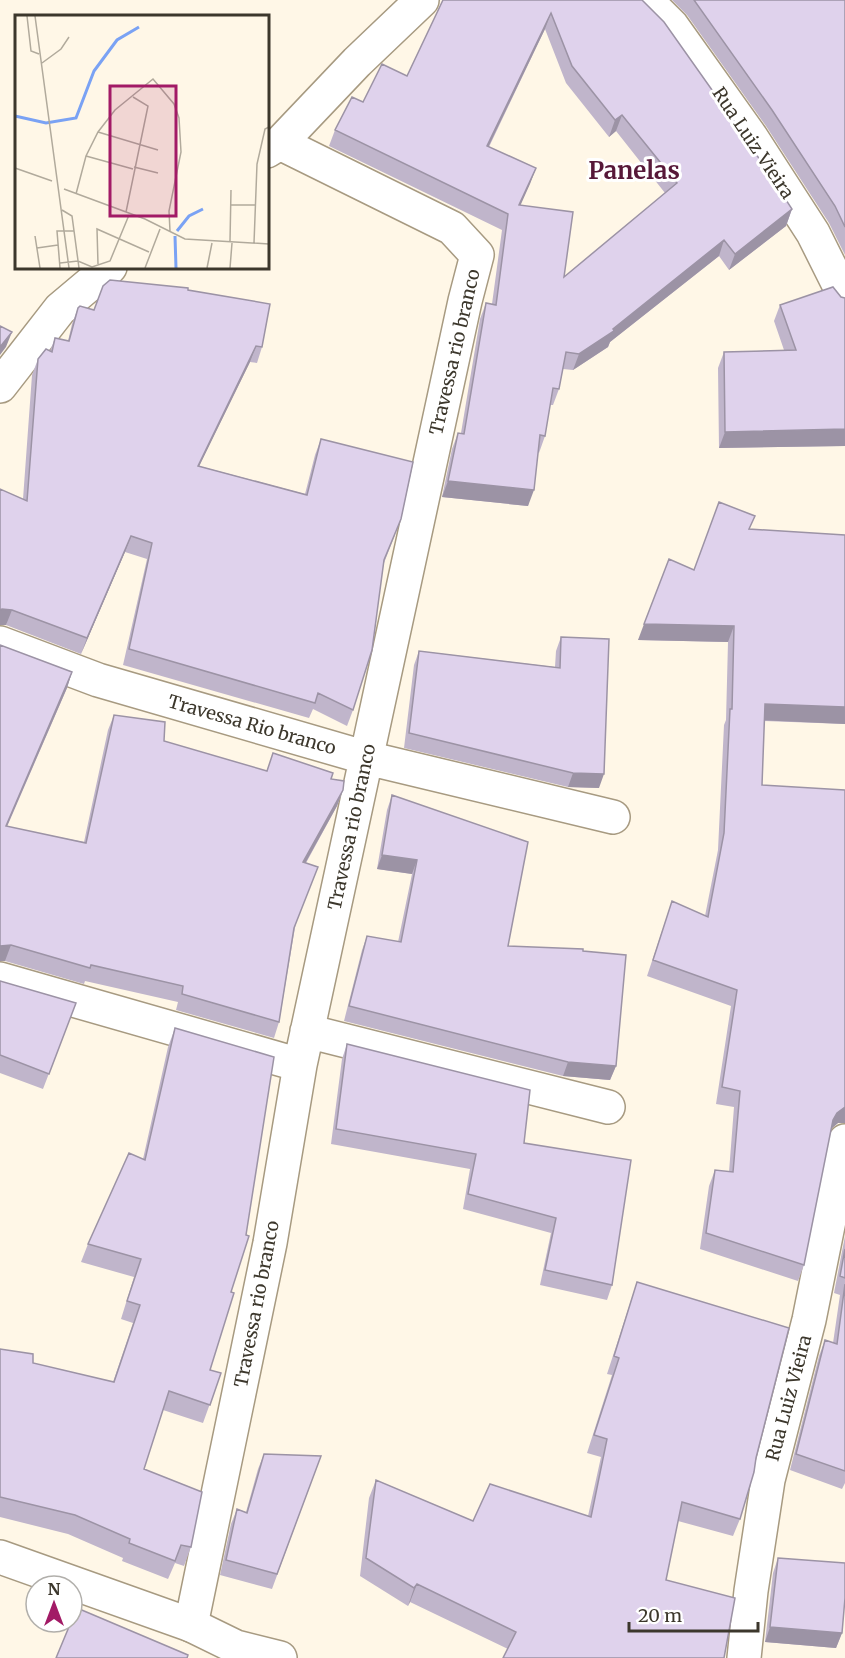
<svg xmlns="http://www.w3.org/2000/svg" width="845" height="1658" viewBox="0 0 845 1658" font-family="Merriweather,serif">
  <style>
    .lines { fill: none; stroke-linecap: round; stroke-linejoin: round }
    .minor-casing { stroke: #a79a81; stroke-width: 36 }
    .major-casing { stroke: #a79a81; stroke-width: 36 }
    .minor { stroke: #fff; stroke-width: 33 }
    .major { stroke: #fff; stroke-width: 33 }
    .wall { fill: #c0b5cb; fill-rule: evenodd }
    .shaded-wall { fill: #9c93a5 }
    .building { fill: #dfd2ec; stroke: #9c93a5; stroke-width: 1.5; fill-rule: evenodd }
    .labels { text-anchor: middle; stroke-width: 6; stroke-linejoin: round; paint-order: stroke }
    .street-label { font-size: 18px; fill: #3c372c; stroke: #fff }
    .district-label { font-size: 24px; font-weight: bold; fill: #571838; stroke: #fff }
    .inset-river { fill: none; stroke: #7aa2f4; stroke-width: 3 }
    .inset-road { fill: none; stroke: #b1aa9c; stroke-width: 1.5 }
    .view { fill: #a21a66; fill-opacity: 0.15; stroke: #a21a66; stroke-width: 3 }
    .inset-edge { fill: none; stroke: #3c372c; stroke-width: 3 }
  </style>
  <rect width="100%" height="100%" fill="#fff7e7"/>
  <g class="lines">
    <!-- minor casing -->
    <g class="minor-casing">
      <path id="minor" d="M646 0 672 26 751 137 813 233 845 297
        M267 151 280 143 357 62 422 0
        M0 386 60 309 110 267
        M0 643 98 680 367 758 613 817
        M0 979 300 1065
        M307 1031 608 1107
        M191 1625 270 1243 300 1065 465 301 477 255 452 228 280 143
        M744 1658 751 1591 768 1480 809 1320 845 1141"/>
    </g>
    <!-- major casing -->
    <g class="major-casing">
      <path id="major" d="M0 1557 191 1625 236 1647 280 1658"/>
    </g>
    <!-- minor -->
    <use href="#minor" class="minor"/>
    <!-- major -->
    <use href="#major" class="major"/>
  </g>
  <!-- wall -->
  <path class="wall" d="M443 0H642L792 209 786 226 729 270 719 256 610 342 608 347 573 370 563 369 559 389 553 405H550L545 436 539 453 538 452 528 506 442 497 452 449 458 433H461L480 319 486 303 492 304 502 230 329 146 335 130 363 102 407 76ZM545 29 566 83 609 137 616 131 665 193 564 277 520 205 536 168 489 147Z
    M672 0H845V255L829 223 766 126 687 15Z
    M188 290 262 347 257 363 250 362 199 466 305 494 315 455 321 439 395 535 384 563 353 710 347 726 313 709 309 718 123 665 147 559 125 552 81 654 6 625 23 499 32 375 38 359 50 351 55 338 68 341 72 324 78 308 94 310Z
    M841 297 845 298V446L719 448 718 368 724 352 784 350 774 321 780 305Z
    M750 529 845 535V724L764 721 762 785 838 1123 831 1129 804 1265 798 1281 700 1249 709 1186 715 1170 729 1172 734 1107 716 1104 731 1006 647 976 672 901 705 916 718 850 724 725 726 720 728 642 638 640 694 570Z
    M561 637 599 788 568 787 404 748 414 665 419 651 555 667 556 651Z
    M0 645 72 672 67 688 7 827 84 842 108 730 114 715 164 741 267 771 331 779 343 790 337 806 306 863 279 1022 274 1038 176 1010 178 1002 85 981 84 984 5 961H0Z
    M392 795 508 946 583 951 616 1066 610 1080 563 1076 344 1021 362 950 367 936 398 942 412 874 377 869 387 810Z
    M0 981 76 1003 43 1089 0 1073Z
    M175 1028 231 1292 210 1370 221 1373 203 1423 163 1410 144 1469 191 1547 184 1566 175 1563 168 1579 122 1561 123 1558 68 1534 0 1517V1349L33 1363 113 1382 133 1323 121 1319 134 1277 81 1262 88 1244 143 1159 168 1047Z
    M347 1044 524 1143 612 1285 607 1300 540 1285 551 1233 463 1209 470 1169 331 1144 342 1059Z
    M845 1236V1483L842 1489 790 1470 819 1356 825 1340 833 1343 840 1295 834 1293Z
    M637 1282 740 1519 733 1536 678 1521 666 1580 508 1649 410 1602 408 1606 360 1576 369 1498 376 1480 473 1521 588 1516 601 1457 587 1453 612 1375 607 1374Z
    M264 1454 321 1456 272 1589 220 1575 231 1524 237 1509 246 1512 258 1469Z
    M778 1558 842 1633 836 1648 765 1642 773 1573Z"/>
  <!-- shaded-wall -->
  <path class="shaded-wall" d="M551 13 545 29 481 162 487 146Z
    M622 115 616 131 609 137 615 120Z
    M536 168 530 184 513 222 519 205Z
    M792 209 786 226 729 270 735 254Z
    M724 240 719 256 610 342 608 347 573 370 579 354 613 329Z
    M12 332 6 347 0 355V347Z
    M256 346 250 362 192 481 198 466Z
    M845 429V446L719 448 725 432Z
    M448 481 534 490 528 506 442 497Z
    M131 536 125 552 81 654 87 638Z
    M2 609 12 610 6 625H0V610Z
    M644 624 734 626 728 642 638 640Z
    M72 672 67 688 0 842 6 826Z
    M765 704 845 707V724L759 720Z
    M573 773 604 774 599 788 568 787Z
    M343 790 337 806 297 878 303 862Z
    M382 855 417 860 412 874 377 869Z
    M11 945 5 961H0V946Z
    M568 1062 616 1066 610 1080 563 1076Z
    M845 1107V1123H838L831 1129 833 1120 837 1113Z
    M417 1584 410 1602 408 1606 414 1588Z
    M770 1627 842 1633 836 1648 765 1642Z"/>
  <!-- building -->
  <path class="building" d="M443 0H642L664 22 741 131 792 209 735 254 724 240 613 329 614 331 579 354 566 352 559 389 553 388 545 436 540 435 534 490 448 481 458 433 464 434 486 303 496 305 508 214 335 130 352 97 363 102 382 64 407 76ZM551 13 572 66 615 120 622 115 677 183 564 277 573 212 519 205 536 168 487 146Z
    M694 0H845V227L835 206 772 110Z
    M110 280 188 288V290L270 304 262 347 256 346 198 466 307 495 321 439 413 462 401 519 384 560 372 650 353 710 318 693 315 703 129 649 152 543 131 536 87 638 12 610 2 609 0 610V489L27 501 38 359 46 349 52 352 55 338 69 341 78 308 80 306 94 310 103 286Z
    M833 287 841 297 845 298V429L725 432 724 352 796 350 780 305Z
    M0 326 12 332 0 347Z
    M719 502 755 516 749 529 845 535V707L765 704 762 785 845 790V1107L837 1113 833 1120 804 1265 706 1233 715 1170 733 1172 740 1091 722 1087 737 990 653 960 672 901 708 917 724 833 730 709H732L734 626 644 624 669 559 694 570Z
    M561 637 609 639 604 774 573 773 409 733 419 651 560 668Z
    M0 645 72 672 6 826 86 843 114 715 165 722 164 741 267 771 273 753 333 773 331 779 344 781 343 790 303 862 318 867 294 928 279 1022 182 994 183 986 91 965 90 968 11 945 0 946Z
    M392 795 528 842 508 946 583 949V951L626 955 616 1066 568 1062 349 1006 367 936 401 942 417 860 382 855Z
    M0 981 76 1003 49 1074 0 1055Z
    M175 1028 274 1057 246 1235 249 1236 231 1292 234 1293 210 1370 221 1373 210 1405 169 1391 144 1469 202 1492 191 1547 181 1545 175 1561 129 1543 130 1539 75 1515 0 1497V1349L33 1354V1363L114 1382 140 1305 127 1301 141 1259 88 1244 129 1153 145 1160Z
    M347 1044 530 1090 524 1143 631 1160 612 1285 545 1270 556 1218 468 1194 476 1154 336 1129Z
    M845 1249V1278L840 1276Z
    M637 1282 789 1328 756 1458 754 1472 740 1519 682 1502 666 1580 735 1598 724 1658H503L516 1632 417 1584 414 1588 366 1558 376 1480 473 1521 490 1484 591 1517 607 1439 594 1435 619 1358 614 1356Z
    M845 1284V1471L796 1454 825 1340 837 1344Z
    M264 1454 321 1456 277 1574 226 1560 237 1509 247 1513Z
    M778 1558 845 1563V1598L842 1633 770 1627Z
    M77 1608 188 1655 187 1658H56L71 1622H72V1619Z"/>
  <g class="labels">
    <!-- street labels -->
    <g class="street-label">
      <text transform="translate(753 143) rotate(56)" y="6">Rua Luiz Vieira</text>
      <text transform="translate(455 352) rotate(-77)" y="6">Travessa rio branco</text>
      <text transform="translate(252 725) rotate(16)" y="6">Travessa Rio branco</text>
      <text transform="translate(352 827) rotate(-78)" y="6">Travessa rio branco</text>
      <text transform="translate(257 1304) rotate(-79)" y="6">Travessa rio branco</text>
      <text transform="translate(789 1398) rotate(-75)" y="6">Rua Luiz Vieira</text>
    </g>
    <!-- district labels -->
    <g class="district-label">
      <text x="634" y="179">Panelas</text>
    </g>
  </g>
  <!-- overview -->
  <g transform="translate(15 15)">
    <rect width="254" height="254" fill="#fff7e7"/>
    <path class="inset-river" d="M0 101 31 108 61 103 79 56 102 25 124 12M162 216 174 201 188 194M160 221 161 253"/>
    <path class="inset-road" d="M12 1 16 36 24 39M20 1 54 253M27 48 46 34 54 22M83 117 143 135M71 141 118 154M119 152 143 158M0 153 37 166M49 174 130 204 170 224 254 229M61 179 71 141 83 117 100 95 138 64 159 89 164 103 166 137 154 196 155 216M216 190H240M47 195 57 201 64 253M111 197 133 91 118 82M20 221 25 253M215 226 216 175M239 228 242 149 250 114 254 112M22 233 43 230M45 248 63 246 77 252 95 246 114 200M83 249 82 214 134 237M45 253 42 216H59M130 253 145 214M192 253 197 228M215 253 217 228"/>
    <path class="view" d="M95 71H161V201H95Z"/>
    <rect width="254" height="254" class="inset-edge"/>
  </g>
  <!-- north arrow -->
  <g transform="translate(54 1604)"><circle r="28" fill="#ffffff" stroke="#b1afab" stroke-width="1.5"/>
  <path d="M0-4.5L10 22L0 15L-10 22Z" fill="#a21a66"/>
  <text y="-9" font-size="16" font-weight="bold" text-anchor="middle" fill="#3c372c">N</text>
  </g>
  <!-- scale -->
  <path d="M629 1622v9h129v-9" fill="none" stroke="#3c372c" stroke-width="3"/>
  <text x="638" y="1622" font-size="18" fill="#3c372c" stroke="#ffffff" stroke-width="4.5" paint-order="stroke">20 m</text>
</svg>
